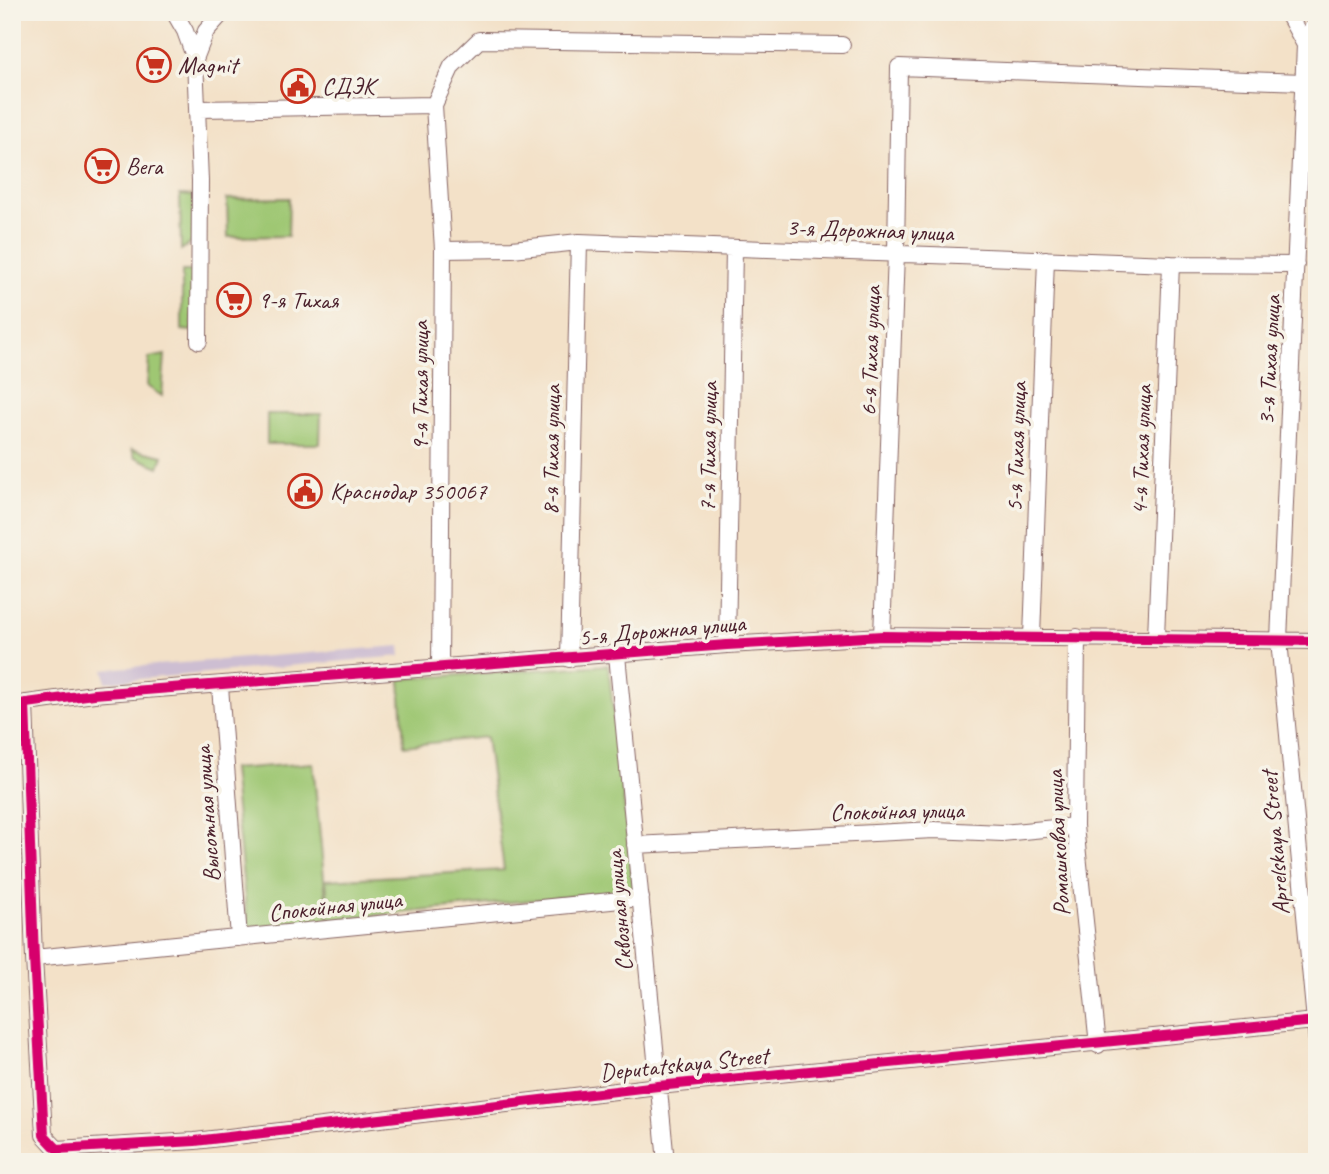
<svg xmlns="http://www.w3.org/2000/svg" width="1329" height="1174" viewBox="0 0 1329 1174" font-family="Caveat,sans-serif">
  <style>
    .industrial { fill: #cdbed2 }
    .green { fill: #9fc773; stroke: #74734f; stroke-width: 2 }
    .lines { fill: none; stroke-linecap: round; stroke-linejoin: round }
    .street-casing { stroke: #856362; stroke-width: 18 }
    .street { stroke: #fff; stroke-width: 16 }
    .cycleway-casing { stroke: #f7f3e8; stroke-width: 15 }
    .cycleway { stroke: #d6006c; stroke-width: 10 }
    .labels { text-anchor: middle; stroke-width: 7; stroke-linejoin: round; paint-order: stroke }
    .poi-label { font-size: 24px; fill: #4a1f2b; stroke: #f7f3e8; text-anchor: start }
    .street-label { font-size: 24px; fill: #4a1f2b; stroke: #f7f3e8 }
  </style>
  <rect width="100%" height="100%" fill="#f7f3e8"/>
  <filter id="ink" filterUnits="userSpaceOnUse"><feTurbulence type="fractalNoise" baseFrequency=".0143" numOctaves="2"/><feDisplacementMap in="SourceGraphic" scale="14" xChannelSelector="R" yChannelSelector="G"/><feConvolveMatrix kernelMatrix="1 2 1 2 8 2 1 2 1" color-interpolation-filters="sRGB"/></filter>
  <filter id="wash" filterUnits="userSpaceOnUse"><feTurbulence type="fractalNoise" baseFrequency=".00686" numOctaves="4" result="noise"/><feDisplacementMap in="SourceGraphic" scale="28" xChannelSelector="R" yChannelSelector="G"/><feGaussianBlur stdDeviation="1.57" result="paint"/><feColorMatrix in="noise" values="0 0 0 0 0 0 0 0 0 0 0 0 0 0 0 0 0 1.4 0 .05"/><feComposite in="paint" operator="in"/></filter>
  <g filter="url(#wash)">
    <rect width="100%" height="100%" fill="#f3e1c8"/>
    <!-- industrial -->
    <path class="industrial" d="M400 646 401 656 106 682 104 669Z"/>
    <!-- green -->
    <path class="green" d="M180 195 195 196 193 242 181 250Z
      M289 198 288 236 228 237 227 199Z
      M182 271H193L192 331 182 330Z
      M165 355 162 396 147 386 149 358Z
      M267 414H321L320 444H267Z
      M132 449 163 456 159 467 135 457Z
      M608 665 634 890 330 920 326 880 504 870 486 737 404 746 400 679Z
      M313 763 328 920 248 929 232 769Z"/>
  </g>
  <g filter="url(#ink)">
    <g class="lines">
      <!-- street casing -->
      <g class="street-casing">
        <path id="street" d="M174 12 185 31 195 59 200 181 199 341
          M1287 12 1305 45 1279 640 1317 1042
          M1304 40 1317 22
          M195 59 206 31 223 12
          M198 109 434 105
          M443 250 512 249 579 242 1171 264 1296 265
          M882 636 896 253 899 67 1303 82
          M1032 637 1046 259
          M1077 637 1075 826 1098 1045
          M1156 637 1171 264
          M727 645 734 249
          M617 655 666 1162
          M569 659 579 242
          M440 667 443 250 434 105 452 66 479 40 842 45
          M220 686 239 938
          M25 703 34 958 44 1135 57 1149 195 1141 658 1086 1315 1021
          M12 705 94 694 727 645 882 636 1317 641
          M635 845 934 830 1002 833 1075 826
          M34 958 641 898"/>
      </g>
      <!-- street -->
      <use href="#street" class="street"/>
      <!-- cycleway casing -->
      <g class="cycleway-casing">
        <path id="cycleway" d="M25 703 34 958 44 1135 57 1149 195 1141 658 1086 1315 1021
          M12 705 94 694 727 645 882 636 1317 641"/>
      </g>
      <!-- cycleway -->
      <use href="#cycleway" class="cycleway"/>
    </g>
  </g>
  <!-- icons -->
  <defs>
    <g id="supermarket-ring" transform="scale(1.75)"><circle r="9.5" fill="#f7f3e8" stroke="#c8321e" stroke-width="1.5"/><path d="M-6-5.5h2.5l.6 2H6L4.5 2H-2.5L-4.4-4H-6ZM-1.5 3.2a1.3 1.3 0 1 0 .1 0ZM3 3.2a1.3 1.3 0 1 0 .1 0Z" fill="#c8321e"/></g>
    <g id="civic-ring" transform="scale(1.75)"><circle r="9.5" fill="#f7f3e8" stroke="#c8321e" stroke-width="1.5"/><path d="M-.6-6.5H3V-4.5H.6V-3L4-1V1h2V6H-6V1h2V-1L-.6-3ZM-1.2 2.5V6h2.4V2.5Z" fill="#c8321e"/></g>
  </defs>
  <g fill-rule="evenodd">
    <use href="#supermarket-ring" x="154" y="65"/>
    <use href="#civic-ring" x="298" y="86"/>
    <use href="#supermarket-ring" x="102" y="166"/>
    <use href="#supermarket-ring" x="234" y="300"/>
    <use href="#civic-ring" x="305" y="491"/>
  </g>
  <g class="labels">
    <!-- poi labels -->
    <g class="poi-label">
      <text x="178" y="73">Magnit</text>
      <text x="322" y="94">СДЭК</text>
      <text x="126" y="174">Вега</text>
      <text x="258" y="308">9-я Тихая</text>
      <text x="330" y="499">Краснодар 350067</text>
    </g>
    <!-- street labels -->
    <g class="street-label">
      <text transform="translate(870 230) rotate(2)" y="8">3-я Дорожная улица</text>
      <text transform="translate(870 351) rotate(-88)" y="8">6-я Тихая улица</text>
      <text transform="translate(1269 360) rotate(-87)" y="8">3-я Тихая улица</text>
      <text transform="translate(420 386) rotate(-90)" y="8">9-я Тихая улица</text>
      <text transform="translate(708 447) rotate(-89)" y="8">7-я Тихая улица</text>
      <text transform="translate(1016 447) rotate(-88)" y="8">5-я Тихая улица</text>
      <text transform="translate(551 450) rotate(-89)" y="8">8-я Тихая улица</text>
      <text transform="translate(1141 450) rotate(-88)" y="8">4-я Тихая улица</text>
      <text transform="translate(662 630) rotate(-5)" y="8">5-я Дорожная улица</text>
      <text transform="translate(897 811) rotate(-1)" y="8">Спокойная улица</text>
      <text transform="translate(207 814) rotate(-94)" y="8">Высотная улица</text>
      <text transform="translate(1058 843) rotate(-93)" y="8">Ромашковая улица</text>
      <text transform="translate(1275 843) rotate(-95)" y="8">Aprelskaya Street</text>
      <text transform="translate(335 906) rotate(-6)" y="8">Спокойная улица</text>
      <text transform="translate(619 911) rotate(-95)" y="8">Сквозная улица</text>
      <text transform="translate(684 1064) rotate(-6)" y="8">Deputatskaya Street</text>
    </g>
  </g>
  <!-- margin -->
  <rect width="1329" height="1174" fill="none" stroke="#f7f3e8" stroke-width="42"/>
</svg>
